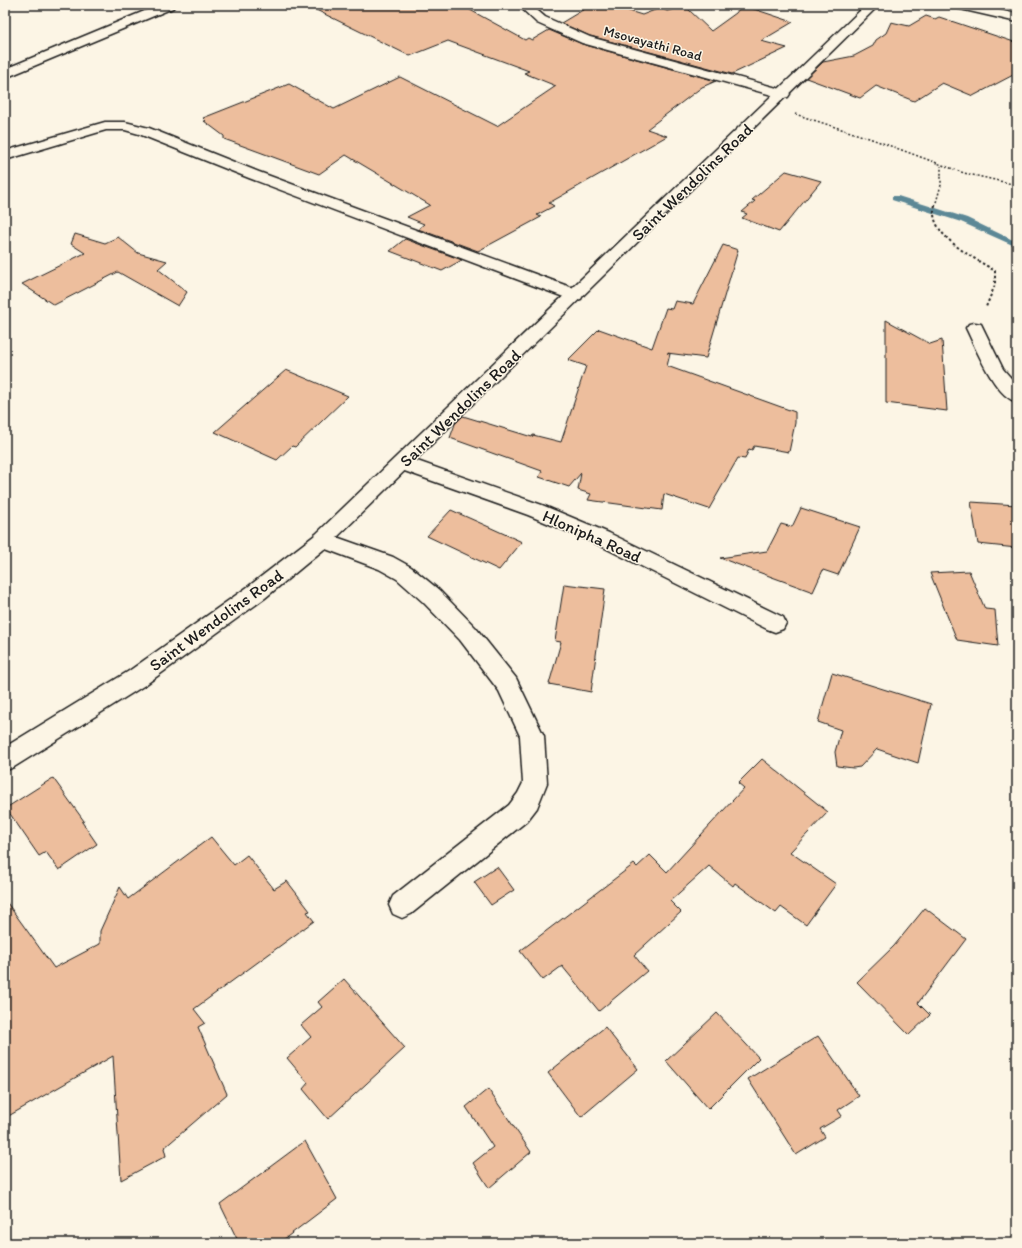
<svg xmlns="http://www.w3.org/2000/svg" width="1022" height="1248" viewBox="0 0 1022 1248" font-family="Itim,sans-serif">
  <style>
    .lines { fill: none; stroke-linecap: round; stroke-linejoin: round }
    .stream { fill: #5c8896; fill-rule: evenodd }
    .building { fill: #edbe9d; stroke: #1c1c1c }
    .street-casing { stroke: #1c1c1c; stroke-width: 3 }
    .secondary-casing { stroke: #1c1c1c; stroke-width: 3 }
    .path-far1 { stroke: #1c1c1c; stroke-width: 1.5; stroke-dasharray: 2 2; stroke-linecap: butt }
    .path { stroke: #1c1c1c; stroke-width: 2; stroke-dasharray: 2.5 2.5; stroke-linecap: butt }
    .street { fill: #fcf5e5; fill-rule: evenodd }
    .secondary { fill: #fcf5e5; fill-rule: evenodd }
    .labels { text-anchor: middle; stroke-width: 3; stroke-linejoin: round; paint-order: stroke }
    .far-street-label { font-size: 14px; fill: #1c1c1c; stroke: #fcf5e5 }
    .street-label { font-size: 17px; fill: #1c1c1c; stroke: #fcf5e5 }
  </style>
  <rect width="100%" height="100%" fill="#fcf5e5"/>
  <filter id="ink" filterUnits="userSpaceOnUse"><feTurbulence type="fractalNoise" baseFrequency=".025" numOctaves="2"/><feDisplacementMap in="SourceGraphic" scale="8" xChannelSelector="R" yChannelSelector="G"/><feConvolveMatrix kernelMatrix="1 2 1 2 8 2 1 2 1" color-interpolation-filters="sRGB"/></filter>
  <g filter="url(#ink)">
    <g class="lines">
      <!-- stream -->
      <path class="stream" d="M892 196H898L967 218 1017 242V247L961 222 892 200Z"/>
    </g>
    <!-- building -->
    <path class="building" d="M306 5H461L525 40 528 38 532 40 549 30 582 44 716 81 702 87 647 129 667 136 549 203 554 206 537 215 541 217 478 251 418 229 424 224 407 217 430 205 346 155 319 174 224 139V136L204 121H206L203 118 289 84 334 109 400 77 497 126 556 86 524 73 529 71 448 41 410 56Z
      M591 5H610L642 15 660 8 667 11 681 8 688 9 711 31 736 13 742 5 793 22 761 41 787 48 732 74 590 36 561 23Z
      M926 16 935 19 939 17 1017 43V73L973 96 942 83 914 101 876 86 860 98 806 78 823 62 854 56 873 46 876 40 886 33 891 22 909 26Z
      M786 171 821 181 779 232 742 218 747 214 742 212 755 201 752 200Z
      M75 234 105 243 118 237 138 253 167 261 158 269 187 292 178 306 118 272 54 305 22 284 85 253 71 244Z
      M405 239 462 260 442 271 390 251Z
      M723 245 738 250 706 358 667 353 670 354 667 366 795 412V423L789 452 754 446 752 450 749 449 745 459 738 458 709 509 664 494 662 510 588 500 591 494 578 490 581 473 569 487 539 477 542 471 450 438 455 424 463 416 532 437 533 435 561 442 586 366 568 360 599 329 652 348 666 308 672 309 675 301 693 304Z
      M886 320 930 344 942 340 947 411 886 403Z
      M286 370 348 396 295 447 292 446 277 460 215 432Z
      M971 502 1017 505V548L978 544Z
      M801 508 860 527 838 575 823 570 813 592 720 558 767 551 781 524 792 527Z
      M451 510 478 522 522 542 499 570 427 536Z
      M969 571 985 609 995 610 998 646 957 640 930 573Z
      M564 584 605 589 591 692 549 684 561 642 555 641Z
      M832 673 931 704 918 763 877 749 860 767 853 768 837 766 835 752 841 730 818 722Z
      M762 759 828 812 790 852 836 884 806 925 781 907 776 913 735 883 733 886 709 866 670 901 681 912 634 955 647 971 599 1011 562 966 543 980 520 951 634 864 637 867 650 855 667 872 744 788 738 783Z
      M53 778 84 821 82 822 97 844 59 870 46 852 39 856 6 808Z
      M211 837 234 865 247 855 274 889 287 881 310 911 307 912 314 921 194 1009 205 1023 198 1027 227 1094 164 1148 166 1156 121 1180 113 1056 5 1118V900L54 968 100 944V931L120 887 128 899Z
      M497 867 514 890 491 905 474 882Z
      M925 908 966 939 918 1003 930 1015 909 1035 857 982 894 946Z
      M344 979 405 1048 328 1119 303 1089 308 1083 287 1058 311 1037 301 1025 322 1007 318 1002Z
      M717 1013 759 1058 708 1109 666 1061Z
      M605 1027 638 1069 581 1117 548 1073Z
      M818 1036 859 1096 838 1110 842 1116 820 1129 825 1137 796 1155 748 1079Z
      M488 1089 531 1152 489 1188 473 1163 493 1147 466 1107Z
      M305 1141 337 1199 279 1243H239L220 1204Z"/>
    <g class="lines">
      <!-- street casing -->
      <g class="street-casing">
        <path id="street" d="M159 5H175L173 8 5 78V69Z
          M518 5H531L545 17 590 37 788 91 790 94 788 97 783 98 582 43 537 23Z
          M954 5H976L1017 14V22L956 8Z
          M105 122H125L149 128 259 172 581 291 583 295 581 299 575 300 569 299 249 178 139 134 125 130H106L5 160V151Z
          M975 323 981 324 1003 369 1017 385V402C994 396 976 348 966 328L969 324Z
          M403 456 542 505 609 533 783 617 786 623 783 629 775 632 767 629 595 543 528 515 396 468 393 463 396 458Z
          M322 532 393 557 411 567 439 590 476 628 516 678 544 736 547 783 537 808 527 821 411 914 402 918 393 914 389 905 393 896 509 805 518 793 523 783 520 736 499 691 460 640 423 602 397 579 379 569 315 545 312 540 315 535Z"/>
      </g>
      <!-- secondary casing -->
      <g class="secondary-casing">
        <path id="secondary" d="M866 5H879L329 545 265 598 145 685 14 767 5 771V747L129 671 249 586 315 535Z"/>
      </g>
      <!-- path-far1 -->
      <path class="path-far1" d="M795 114 869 138 964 173 1017 185
        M935 206 941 185V166"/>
      <!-- path -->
      <path class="path" d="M935 205C926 235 975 258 995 271V285L986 307"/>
      <!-- street -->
      <use href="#street" class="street"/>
      <!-- secondary -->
      <use href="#secondary" class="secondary"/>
    </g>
  </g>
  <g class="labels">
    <!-- far-street labels -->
    <g class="far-street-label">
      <text transform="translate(653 43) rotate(15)" y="5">Msovayathi Road</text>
    </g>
    <!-- street labels -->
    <g class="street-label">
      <text transform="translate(692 182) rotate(-44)" y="6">Saint Wendolins Road</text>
      <text transform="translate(460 408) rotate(-44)" y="6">Saint Wendolins Road</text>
      <text transform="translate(592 536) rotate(24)" y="6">Hlonipha Road</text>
      <text transform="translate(216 620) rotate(-36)" y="6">Saint Wendolins Road</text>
    </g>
  </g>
  <!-- margin -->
  <rect width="1022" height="1248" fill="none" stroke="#fcf5e5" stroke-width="20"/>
  <rect x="10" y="10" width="1002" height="1228" fill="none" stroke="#1c1c1c" stroke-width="1.5" filter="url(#ink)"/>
</svg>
